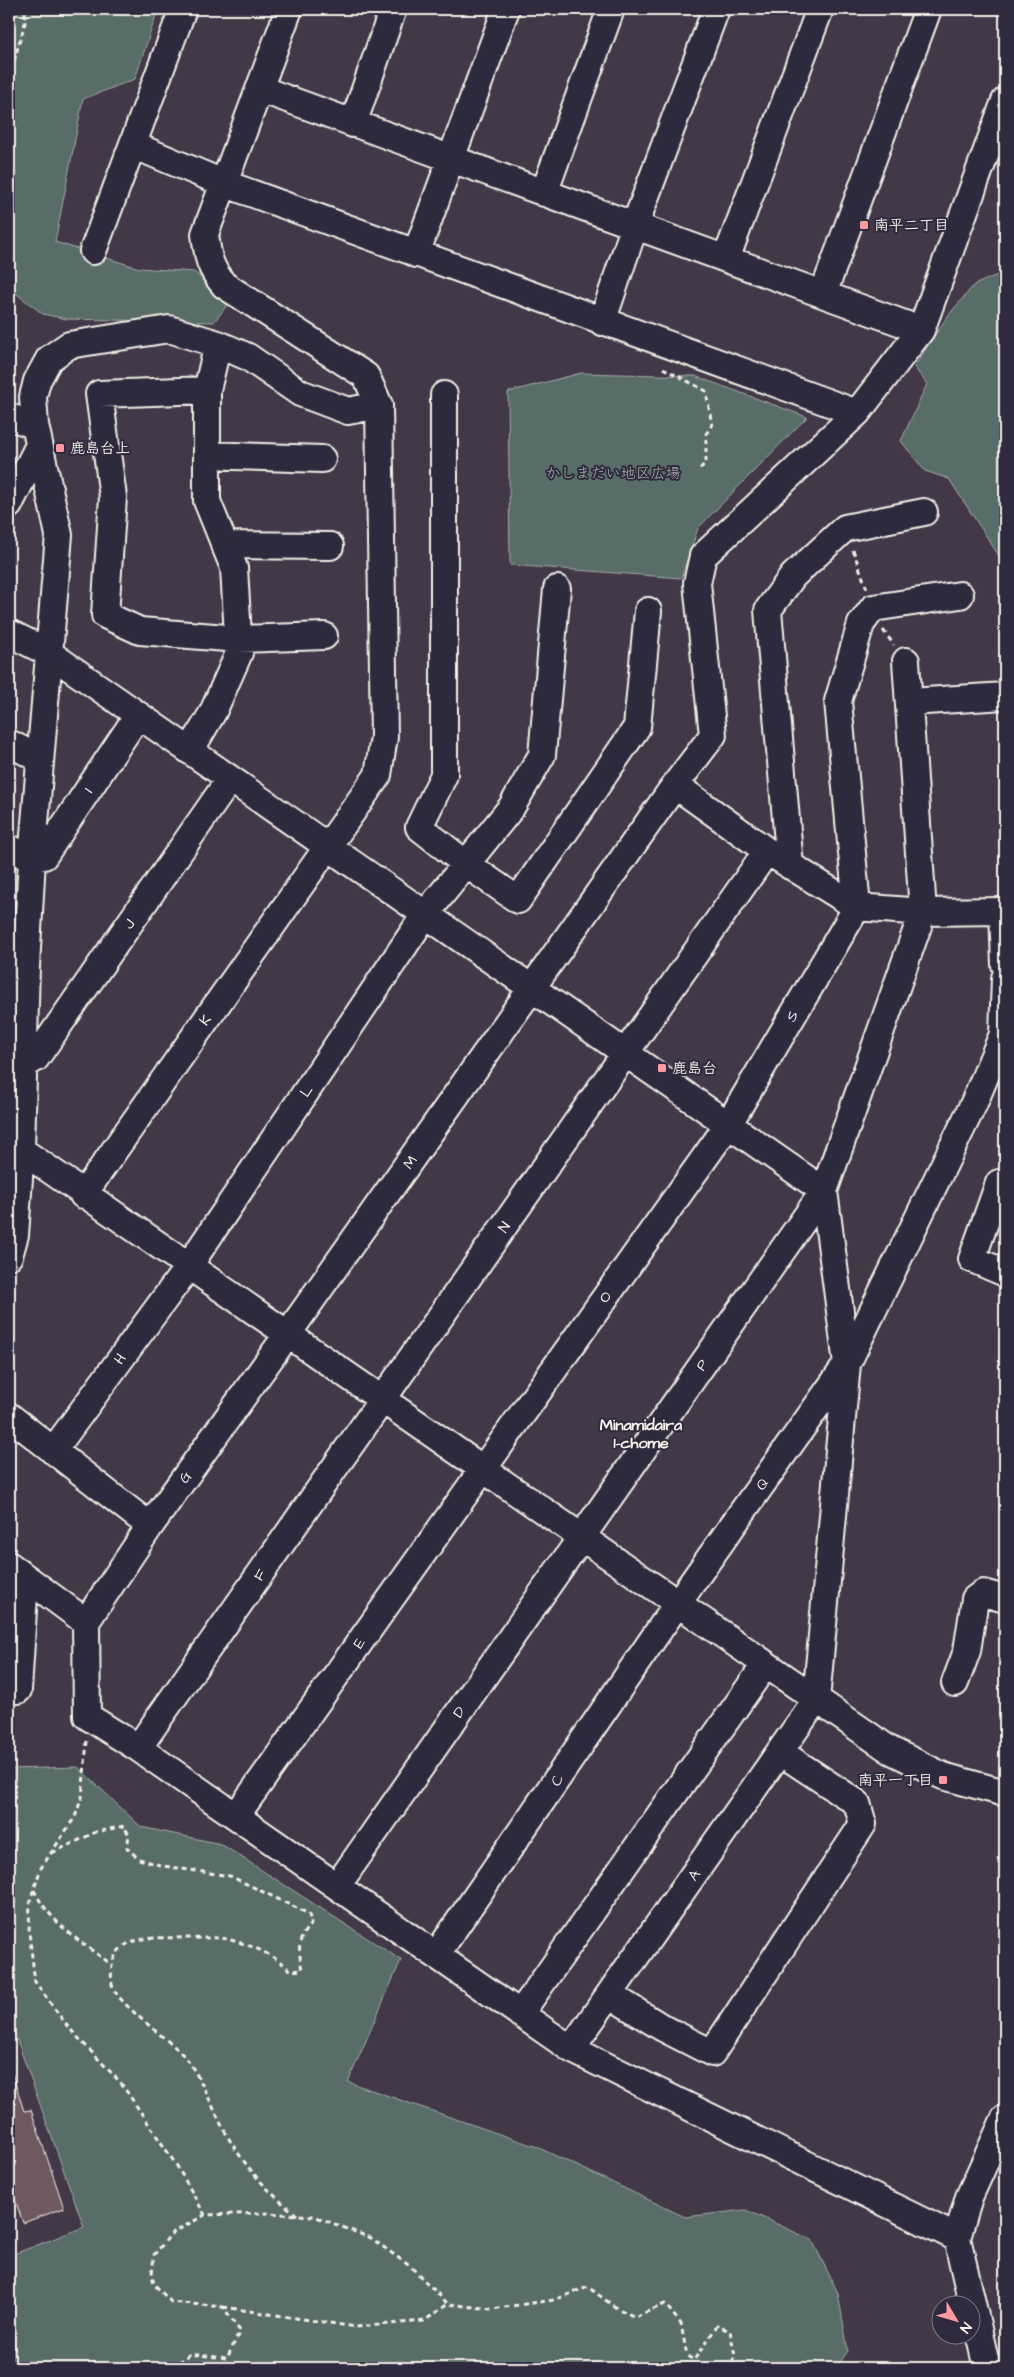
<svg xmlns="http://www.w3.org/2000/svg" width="1014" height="2377" viewBox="0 0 1014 2377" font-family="'Architects Daughter','Klee One',sans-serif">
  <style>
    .green { fill: #586c67; stroke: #a6aea8 }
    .building { fill: #6f595e; stroke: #f4f1e8 }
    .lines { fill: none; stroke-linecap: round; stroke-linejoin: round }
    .minor-casing { stroke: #f4f1e8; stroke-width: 30 }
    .path { stroke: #f4f1e8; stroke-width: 3; stroke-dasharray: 5 4; stroke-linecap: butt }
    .minor { stroke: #2f2a3d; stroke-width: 26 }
    .poi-dot { fill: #ff9aa2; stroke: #2f2a3d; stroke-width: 2 }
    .labels { text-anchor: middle; stroke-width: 4; stroke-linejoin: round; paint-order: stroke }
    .poi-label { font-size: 15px; font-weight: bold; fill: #f4f1e8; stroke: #2f2a3d; text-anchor: start }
    .park-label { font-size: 15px; fill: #aeb5ae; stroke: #2f2a3d }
    .street-label { font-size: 15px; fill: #f4f1e8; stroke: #2f2a3d }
    .neighbourhood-label { font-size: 16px; font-weight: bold; fill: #f4f1e8; stroke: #2f2a3d }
  </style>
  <rect width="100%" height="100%" fill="#423847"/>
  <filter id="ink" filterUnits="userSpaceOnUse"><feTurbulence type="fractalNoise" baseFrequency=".02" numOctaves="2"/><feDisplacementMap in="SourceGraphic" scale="10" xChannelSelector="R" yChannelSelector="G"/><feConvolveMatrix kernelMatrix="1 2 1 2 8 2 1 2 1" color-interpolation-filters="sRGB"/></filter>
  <g filter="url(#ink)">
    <!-- green -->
    <path class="green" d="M9 9H158L135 79 83 99 55 242 139 268 194 272 231 300 214 322 66 319 43 314 9 288Z
      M1005 269V565L949 479 925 471 901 441 927 384 914 367 947 317 974 285 1002 273Z
      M581 373 695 376 807 417 698 528 681 578 510 565 508 392Z
      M78 1767 141 1827 221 1844 401 1960 348 2082 537 2147 685 2217 746 2210 812 2240 838 2293 848 2351 836 2368H9V2256L84 2227 9 2018V1769Z"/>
    <!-- building -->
    <path class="building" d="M12 2073 24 2111 31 2110 64 2208 23 2223 9 2181V2074Z"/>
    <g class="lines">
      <!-- minor casing -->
      <g class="minor-casing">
        <path id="minor" d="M260 89 921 330
          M353 124 393 9
          M133 145 223 183 857 413
          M544 193 611 9
          M93 251 183 9
          M416 254 506 9
          M726 259 820 9
          M823 294 928 9
          M602 322 635 225 716 9
          M207 390 99 394 113 497 105 615 140 631 239 639 324 636
          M444 395V775L419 827 466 864 518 900 637 727 648 611
          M9 417 35 425
          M207 455 322 459
          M9 505 39 445
          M224 545 330 546
          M9 633 49 653 824 1191 847 1364 816 1700 571 2049
          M909 702 1005 696
          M9 743 40 759
          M190 751 213 712 239 653 234 568 207 501V390L218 344
          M675 785 767 851 857 907 923 912 1003 911 1005 965
          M9 848 32 859 44 856 138 715
          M790 866 768 610 793 576 845 528 924 512
          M857 907 838 701 861 624 873 608 960 595
          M24 1065 36 1058 230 779
          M21 1150 890 1750 943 1776 1005 1793
          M999 1183 972 1259 1005 1273
          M83 1195 378 775 384 737 379 405
          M9 1256 15 1235 21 1150 26 966 32 859 59 535 35 425 33 397 37 381 49 359 69 345 169 329 218 344 248 357 300 393 348 411 379 405 366 376 224 285C209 267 208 257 205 234L289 9
          M9 1416 150 1526
          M53 1451 188 1267 425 915 511 808 542 755 557 589
          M9 1565 86 1622
          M86 1622 150 1526 287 1335 675 785 713 735 697 583 703 556 857 413 921 330 1005 101
          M86 1622 87 1716 138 1748 571 2049 957 2238 987 2368
          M955 1683 967 1651 975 1599 983 1593 1005 1599
          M9 1690H18L25 1578
          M138 1748 767 851
          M236 1816 728 1125 857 907
          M337 1886 824 1191 923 912 906 661
          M436 1955 677 1604 847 1364 974 1103 1003 1034 1005 978
          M610 1995 663 2028 712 2053 863 1824 857 1803 780 1752
          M520 2014 765 1665
          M957 2238 969 2197 1005 2118"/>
      </g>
      <!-- path -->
      <path class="path" d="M9 78 25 23V9
        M663 368 706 391 712 425 706 434V462L700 469
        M853 550 867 589
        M883 630 894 645
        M87 1741 82 1797 75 1817 41 1868 30 1901 29 1932 35 1982 68 2027 121 2083 177 2166 205 2215 268 2213 314 2216 371 2238 411 2267 448 2304 491 2309 554 2300 588 2287 615 2307 635 2317 665 2304 681 2324 687 2356 694 2360 717 2326 730 2331 735 2356 729 2368
        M52 1853 96 1832 124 1826 129 1835 127 1848 139 1859 163 1866 230 1876 309 1914 311 1924C296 1939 299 1951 302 1970L291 1971C275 1955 253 1946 231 1940 219 1936 202 1939 189 1938 153 1938 105 1931 112 1984 115 2003 169 2039 184 2056 201 2077 210 2102 222 2126 240 2161 266 2191 297 2215
        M34 1890C50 1923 82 1943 111 1964
        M223 2307 356 2327 424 2321 448 2304
        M172 2368 190 2354 227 2358 240 2331 223 2307 171 2302 154 2284 152 2274 154 2255 172 2233 205 2215"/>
      <!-- minor -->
      <use href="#minor" class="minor"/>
    </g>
  </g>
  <!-- markers -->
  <g class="poi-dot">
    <rect x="859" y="220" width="10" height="10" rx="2.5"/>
    <rect x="55" y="443" width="10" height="10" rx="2.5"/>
    <rect x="657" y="1063" width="10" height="10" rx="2.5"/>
    <rect x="938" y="1775" width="10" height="10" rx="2.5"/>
  </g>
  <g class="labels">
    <!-- poi labels -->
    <g class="poi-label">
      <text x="874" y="230">南平二丁目</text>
      <text x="70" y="453">鹿島台上</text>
      <text x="672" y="1073">鹿島台</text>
      <text x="933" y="1785" text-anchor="end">南平一丁目</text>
    </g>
    <!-- park labels -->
    <g class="park-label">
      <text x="613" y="478">かしまだい地区広場</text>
    </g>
    <!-- street labels -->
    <g class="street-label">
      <text transform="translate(88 790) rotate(-56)" y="5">I</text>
      <text transform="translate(129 924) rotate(-55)" y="5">J</text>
      <text transform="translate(792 1016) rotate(-59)" y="5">S</text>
      <text transform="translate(205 1020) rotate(-55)" y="5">K</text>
      <text transform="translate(306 1091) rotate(-56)" y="5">L</text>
      <text transform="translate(410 1162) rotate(-55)" y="5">M</text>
      <text transform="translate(504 1227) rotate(-55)" y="5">N</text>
      <text transform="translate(605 1297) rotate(-55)" y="5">O</text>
      <text transform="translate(120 1359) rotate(-54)" y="5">H</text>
      <text transform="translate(702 1365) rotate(-55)" y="5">P</text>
      <text transform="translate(185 1477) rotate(-54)" y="5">G</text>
      <text transform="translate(762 1484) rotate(-55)" y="5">Q</text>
      <text transform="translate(260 1575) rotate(-55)" y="5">F</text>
      <text transform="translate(359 1643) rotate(-55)" y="5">E</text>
      <text transform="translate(459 1712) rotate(-55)" y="5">D</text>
      <text transform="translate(557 1780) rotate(-55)" y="5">C</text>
      <text transform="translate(694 1875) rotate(-55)" y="5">A</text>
    </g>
    <!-- neighbourhood labels -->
    <g class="neighbourhood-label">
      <text x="641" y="1430">Minamidaira<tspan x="641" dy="18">1-chome</tspan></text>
    </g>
  </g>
  <!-- margin -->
  <rect width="1014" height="2377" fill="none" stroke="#2f2a3d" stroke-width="30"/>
  <rect x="15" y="15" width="984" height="2347" fill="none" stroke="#f4f1e8" stroke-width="2" filter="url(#ink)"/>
  <!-- north arrow -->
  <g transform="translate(956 2320) rotate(128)"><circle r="24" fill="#2f2a3d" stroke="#7e7a81"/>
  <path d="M0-4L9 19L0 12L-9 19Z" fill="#ff9aa2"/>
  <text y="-8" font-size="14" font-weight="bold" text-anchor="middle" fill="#f4f1e8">N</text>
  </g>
</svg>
